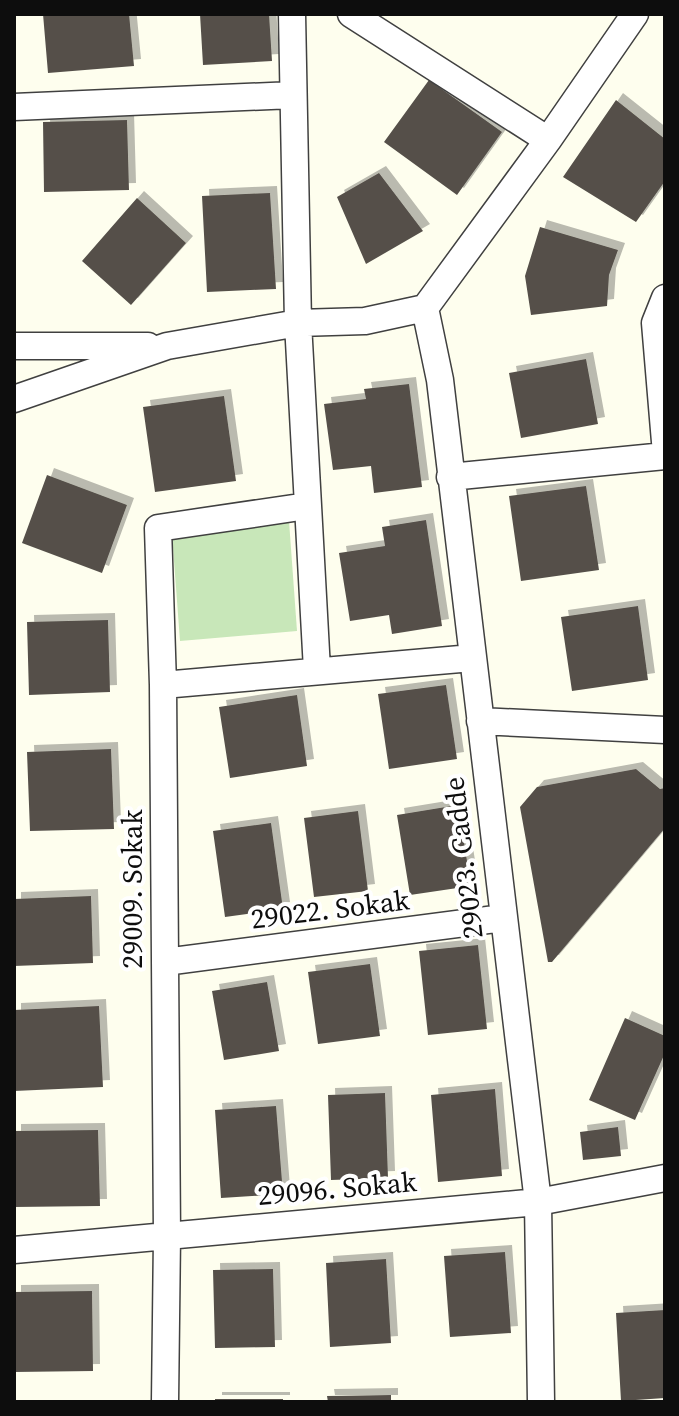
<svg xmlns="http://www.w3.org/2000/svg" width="679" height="1416" viewBox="0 0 679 1416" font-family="'Source Serif 4',serif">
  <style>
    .green { fill: #c8e7b9 }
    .building { fill: #55504a; filter: url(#shadow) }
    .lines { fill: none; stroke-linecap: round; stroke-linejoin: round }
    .minor-casing { stroke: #404040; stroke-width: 29 }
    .minor { stroke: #fff; stroke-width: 26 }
    .labels { text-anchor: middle; stroke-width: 8; stroke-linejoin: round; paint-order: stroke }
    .street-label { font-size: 28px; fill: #0d0d0d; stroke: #fff }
  </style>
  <defs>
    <filter id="shadow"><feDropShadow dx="7" dy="-7" stdDeviation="0" flood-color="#0004"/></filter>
  </defs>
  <rect width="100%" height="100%" fill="#fefeee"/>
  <!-- green -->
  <path class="green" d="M289 521 297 631 180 641 172 534Z"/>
  <!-- building -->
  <path class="building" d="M43 14H129L134 66 48 73Z
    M200 14H269L272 61 203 65Z
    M429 80 502 132 457 195 384 142Z
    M616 100 665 139V181L636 222 563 177Z
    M127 120 129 190 44 192 43 122Z
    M379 173 423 231 366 264 337 197Z
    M270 193 276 289 207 292 202 196Z
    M137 198 186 243 131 305 82 261Z
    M540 227 618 250 609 275 607 306 531 315 525 276Z
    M586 359 598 424 521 438 509 373Z
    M409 384 422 487 374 493 371 466 333 470 324 404 366 399 364 389Z
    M224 396 236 481 155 492 143 407Z
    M47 475 127 505 102 573 22 543Z
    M586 486 599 570 521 581 509 496Z
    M426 520 442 626 392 634 389 615 350 621 339 553 385 546 382 527Z
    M638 606 648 680 572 691 561 617Z
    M108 620 110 692 29 695 27 622Z
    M446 685 457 759 389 769 378 694Z
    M297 695 307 766 230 778 219 707Z
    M111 749 114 829 30 831 27 752Z
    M636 769 660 789 665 788V828L552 962H548L520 807 537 787Z
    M458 805 471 886 410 895 397 815Z
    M358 811 368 891 314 897 304 818Z
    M271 823 283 909 225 917 213 831Z
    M91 896 93 963 14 966V899Z
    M478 945 487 1029 428 1035 419 951Z
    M370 964 380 1036 318 1044 308 972Z
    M267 982 279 1051 224 1060 212 991Z
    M99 1006 103 1087 14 1091V1010Z
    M625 1018 665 1036V1053L635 1120 589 1100Z
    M495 1089 502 1176 438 1182 431 1095Z
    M385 1093 388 1178 331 1180 328 1095Z
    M276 1106 283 1194 221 1198 215 1110Z
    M618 1127 621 1156 583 1160 580 1132Z
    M98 1130 100 1206 14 1207V1131Z
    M505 1252 511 1333 450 1337 444 1256Z
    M386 1259 391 1343 330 1347 326 1263Z
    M273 1269 275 1347 215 1348 213 1270Z
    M92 1291 93 1371 14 1372V1292Z
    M665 1310V1398L621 1401 616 1313Z
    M391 1395V1402H328L327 1396Z
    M215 1399H283V1402H215Z"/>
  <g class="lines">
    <!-- minor casing -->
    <g class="minor-casing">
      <path id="minor" d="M292 14 298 323 317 670
        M351 14 548 140
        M14 107 293 95
        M665 298 655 323 665 442
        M425 308 440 380 538 1202 541 1402
        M14 346H148
        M14 399 167 346 298 323 365 321 425 308 548 140 635 14
        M450 477 665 456
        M163 685 158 528 307 506
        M480 721 665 730
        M165 962 503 918
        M14 1250 538 1202 665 1178
        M165 1402 167 1236 163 685 472 658"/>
    </g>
    <!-- minor -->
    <use href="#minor" class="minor"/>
  </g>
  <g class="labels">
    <!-- street labels -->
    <g class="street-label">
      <text transform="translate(463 858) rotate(-97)" y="10">29023. Cadde</text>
      <text transform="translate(132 889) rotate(-90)" y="10">29009. Sokak</text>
      <text transform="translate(330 909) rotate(-7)" y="10">29022. Sokak</text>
      <text transform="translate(337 1188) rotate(-5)" y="10">29096. Sokak</text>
    </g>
  </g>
  <!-- border -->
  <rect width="679" height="1416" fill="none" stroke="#0d0d0d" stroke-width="32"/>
</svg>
